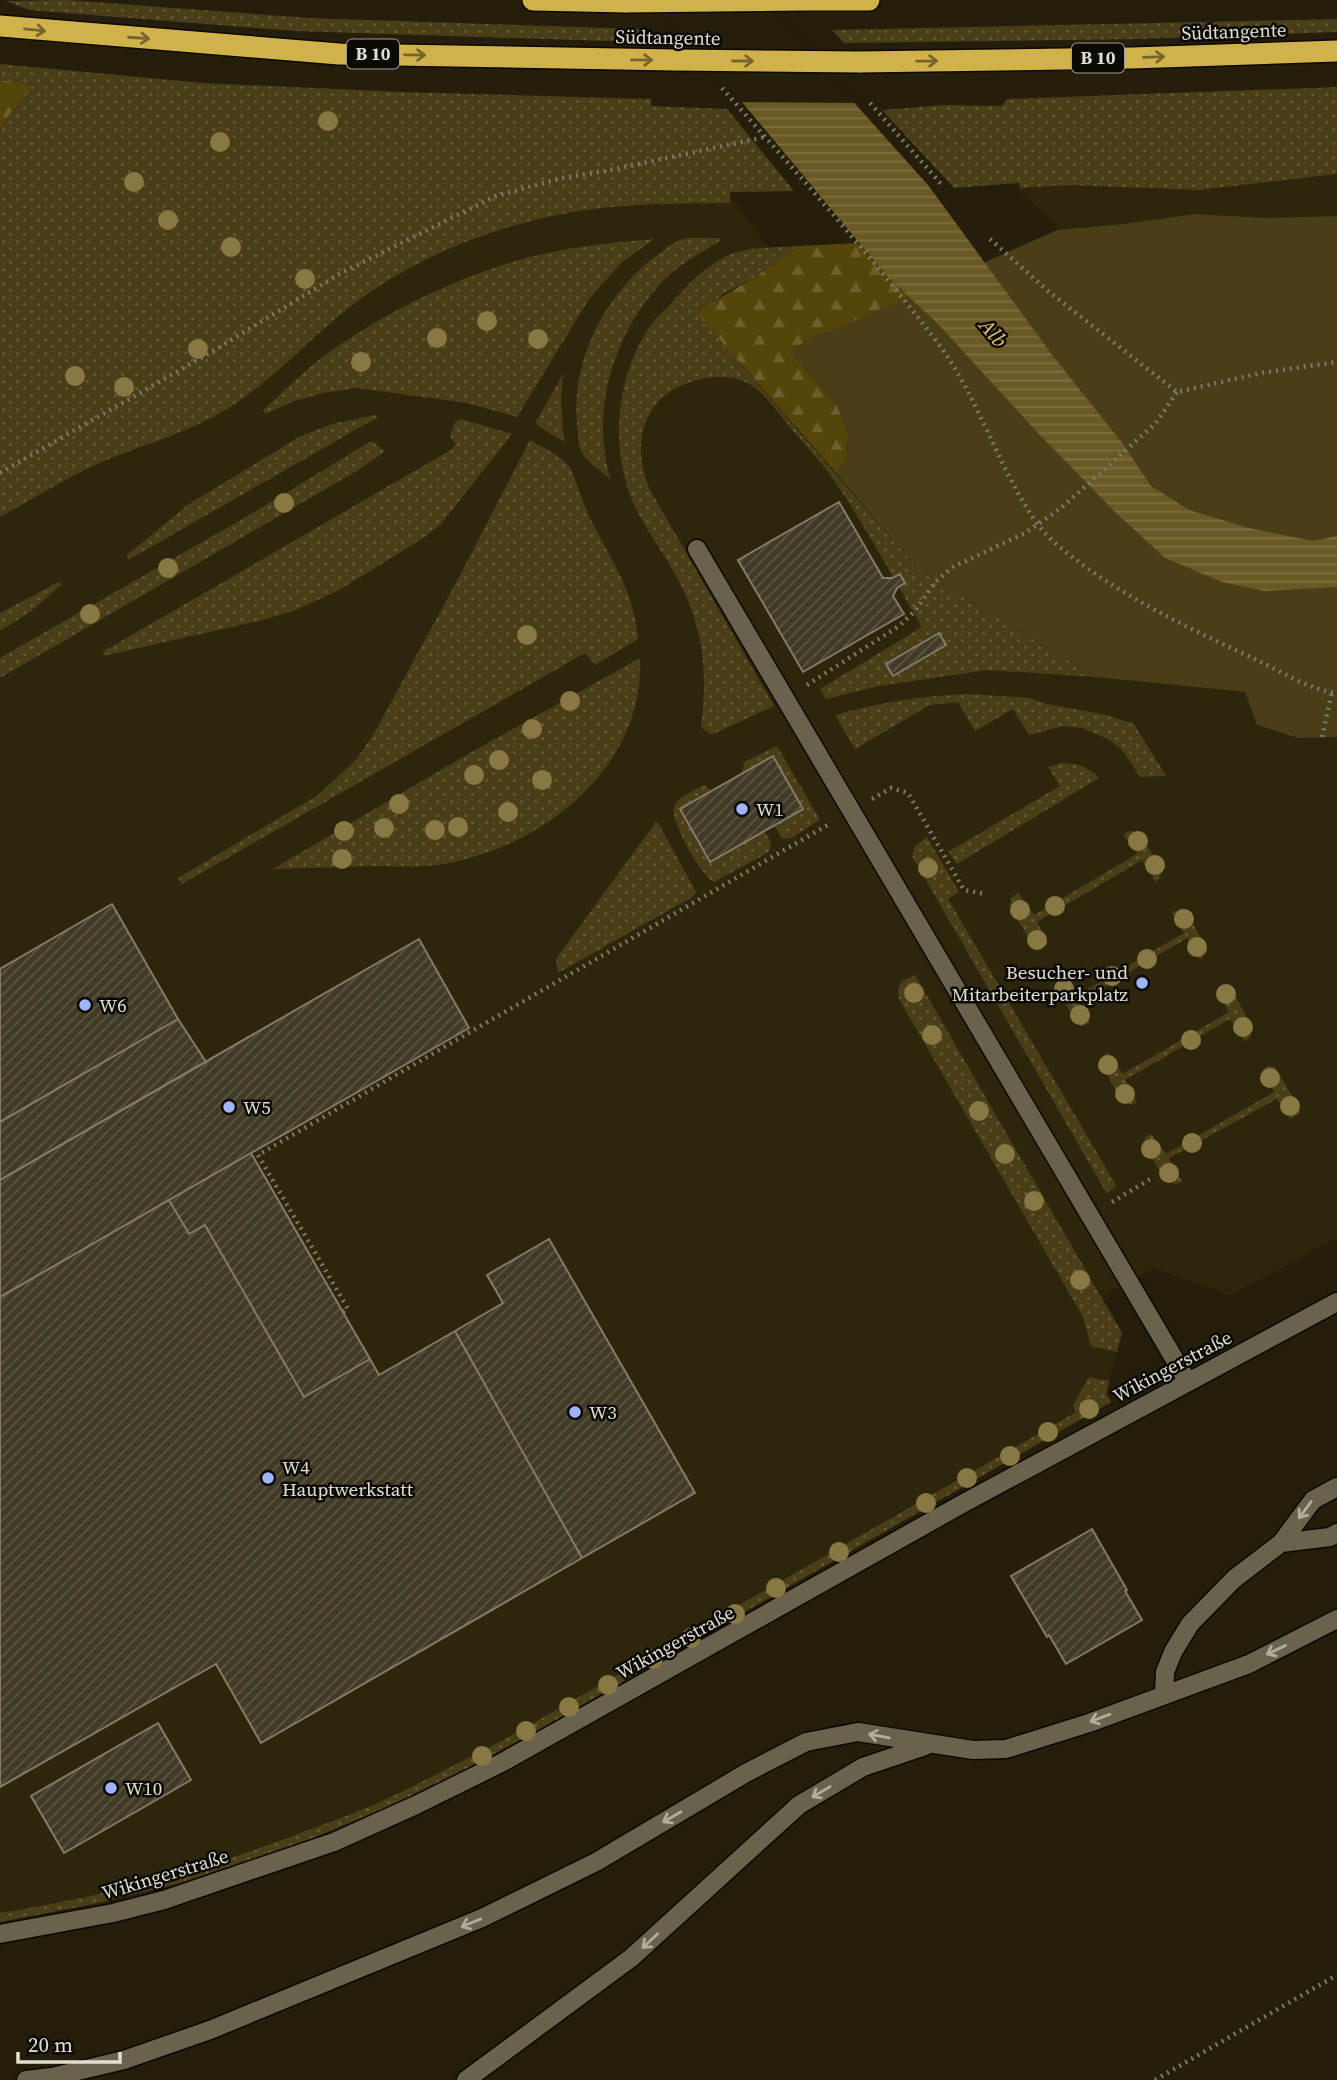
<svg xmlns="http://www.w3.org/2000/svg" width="1337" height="2080" viewBox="0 0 1337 2080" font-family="'Source Serif 4',serif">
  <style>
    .built { fill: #2e260c }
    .grass { fill: url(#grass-dots) }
    .forest { fill: url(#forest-firs) }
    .park { fill: #493e17 }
    .water { fill: url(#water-rules) }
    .pier { fill: #241e0b }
    .building { fill: url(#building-hatch); stroke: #837c67; stroke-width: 2 }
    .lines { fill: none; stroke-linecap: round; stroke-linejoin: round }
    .minor-casing { stroke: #0d0800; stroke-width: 21 }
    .highway-casing { stroke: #0d0800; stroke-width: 24 }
    .path { stroke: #7e7969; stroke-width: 4.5; stroke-dasharray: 2 5; stroke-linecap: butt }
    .minor { stroke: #69634e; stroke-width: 18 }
    .highway { stroke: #d0b14a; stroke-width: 21 }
    .highway-bridge-casing { stroke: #0d0800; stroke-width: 24; stroke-linecap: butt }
    .highway-bridge { stroke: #d0b14a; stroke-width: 21 }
    .tree { fill: #887843 }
    .oneway { stroke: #77652a }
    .oneway2 { stroke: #b2ad9d }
    .poi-dot { fill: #a0b3fd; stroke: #0b0903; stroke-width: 2.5 }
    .labels { text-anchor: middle; stroke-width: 5; stroke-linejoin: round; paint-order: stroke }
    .shield { fill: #0b0903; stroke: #a29e94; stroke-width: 2 }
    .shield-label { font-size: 18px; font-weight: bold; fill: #e2ded2 }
    .street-label { font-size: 19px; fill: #e2ded2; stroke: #0b0903 }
    .poi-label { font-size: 19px; fill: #e2ded2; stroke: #0b0903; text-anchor: start }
    .water-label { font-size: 21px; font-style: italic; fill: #dcc372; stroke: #0b0903 }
  </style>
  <defs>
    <pattern id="grass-dots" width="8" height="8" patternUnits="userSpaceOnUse" patternTransform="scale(1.75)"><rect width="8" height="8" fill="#493e17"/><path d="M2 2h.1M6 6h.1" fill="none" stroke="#635938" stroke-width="1.8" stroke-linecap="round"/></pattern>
    <pattern id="forest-firs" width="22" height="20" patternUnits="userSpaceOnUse" patternTransform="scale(1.75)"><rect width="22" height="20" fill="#55450b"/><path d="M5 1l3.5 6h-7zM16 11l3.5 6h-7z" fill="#6d5f2e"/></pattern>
    <pattern id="water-rules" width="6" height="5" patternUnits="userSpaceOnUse" patternTransform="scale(1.75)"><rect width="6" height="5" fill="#6a5924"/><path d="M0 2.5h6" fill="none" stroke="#7f7043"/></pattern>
    <pattern id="building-hatch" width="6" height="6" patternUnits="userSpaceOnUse" patternTransform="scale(1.75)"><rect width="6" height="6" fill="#413a27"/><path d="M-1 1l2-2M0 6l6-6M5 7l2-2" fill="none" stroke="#5c5645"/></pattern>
  </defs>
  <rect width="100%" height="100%" fill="#241e0b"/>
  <!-- built -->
  <path class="built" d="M1337 174V216L1266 218 1195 214 1123 224 1057 230V225L1019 191 1020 188 1068 185 1199 190Z
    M729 192 767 247 744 255 681 297 918 569 1096 677 1245 692 1298 738 1337 737V1238L1230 1296 1154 1268 1102 1297 1122 1333 1106 1394 516 1733 436 1775 376 1804 240 1855 165 1879 85 1898 0 1913V493L445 242 530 213Z"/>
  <!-- grass -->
  <path class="grass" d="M67 0 309 18 639 29 644 33 646 39 639 42 295 31 29 10 6 1Z
    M1337 19V32L1139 39 844 43 832 30Z
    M0 64 203 83 403 92 651 99V106L727 109 794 191 730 192V203C674 204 617 203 562 214 490 228 417 257 359 300 309 337 271 385 215 416 178 436 136 447 97 464 64 479 32 500 0 517V127L33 85 0 80Z
    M1337 87V174L1199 190 1068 185 1020 188 1019 183 954 188 882 110 945 105 1002 106 1007 99Z
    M720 238V241C700 253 680 264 663 281 614 333 589 411 611 480 604 473 588 462 583 455 578 448 578 432 577 424 571 360 605 294 656 256 664 250 673 242 683 239 694 236 709 239 720 238Z
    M654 239 621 263 589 299 517 417 467 403 357 388 323 393 294 401 265 414 263 410C282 394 299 375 319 360 382 312 475 267 553 252 587 245 620 242 654 239Z
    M799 246 755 277 723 294 698 315 918 569 1096 677 987 670 879 686 826 699 820 689 922 627C893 578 866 527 834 480 822 463 807 447 793 431 781 416 769 399 754 387 728 367 677 379 657 403 636 429 638 457 649 488L774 706 711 735 701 727C707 683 705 638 686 596 674 567 653 541 638 513 609 457 614 382 648 329 654 319 662 313 670 305 687 285 713 257 741 251 760 247 780 247 799 246Z
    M563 374 561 401 564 442 538 426 536 422Z
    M375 415 378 417 128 560 127 555 132 551 189 504 299 437 332 424Z
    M461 419 512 434 441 524 422 539 339 590 296 610 263 620 103 656 104 651 449 451 456 445 450 436 455 422Z
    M530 440C542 447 558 454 567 464 574 471 581 498 586 509 607 557 633 583 638 639L595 665 585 653 182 884 178 878 318 795 356 760 376 730 457 581Z
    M371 441 385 451 360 469 0 678V658L258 510Z
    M59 582 62 584 30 612 0 631V613Z
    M640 658C645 767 543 847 444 864 421 868 397 866 374 866 341 867 307 868 273 869L461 758Z
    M969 694 1029 698 1047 704 1106 715 1134 724 1166 776 1140 777 1122 750 1110 740 1082 728 1063 726 1029 735 1013 709 975 731 958 702 930 705 855 749 835 715C882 702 920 696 969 694Z
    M777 746 820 820 791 838 783 839 774 826 803 809 773 756 742 773 744 762Z
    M1062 763C1078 763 1089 767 1099 778L957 864 948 852 1060 786 1048 767Z
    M705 785 711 791 680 809 710 862 764 831 771 842 769 852 714 882C701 876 670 821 674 807 678 796 695 790 705 785Z
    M656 822 658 823 694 888 696 891 694 896 558 973 556 959Z
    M1130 831 1138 832 1163 870 1156 883 1142 860 1037 922 1048 944 1042 947 1031 943 1010 906 1012 897 1019 893 1034 915 1137 854 1123 834Z
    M927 837 959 892 948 899 1116 1185 1107 1194 912 856 915 846Z
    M1181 908 1185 910 1206 947 1207 952 1200 960 1187 938 1079 1002 1090 1023 1081 1026 1077 1023 1058 991V978L1063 974 1076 996 1184 933 1172 913Z
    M915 975 1122 1333 1117 1352 1091 1346 1083 1317 899 999 898 989 902 981Z
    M1226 986 1230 987 1252 1026 1250 1037 1245 1041 1230 1019 1125 1080 1137 1102 1132 1105 1120 1099 1101 1063 1103 1057 1107 1052 1123 1074 1229 1012 1216 990Z
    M1268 1066 1275 1067 1299 1108 1300 1113 1291 1119 1277 1099 1169 1158 1182 1182 1176 1184 1165 1179 1143 1145 1145 1137 1151 1134 1166 1154 1274 1092 1263 1070Z
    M1089 1377 1109 1381 1106 1394 1111 1402 549 1724 452 1777 402 1801 308 1840 180 1883 99 1903 0 1922V1913C107 1896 212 1868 313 1828 335 1820 357 1812 378 1803 425 1781 470 1757 516 1733L1076 1412 1073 1405Z"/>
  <!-- forest -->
  <path class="forest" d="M0 80 33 85 0 127Z
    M859 243 888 277 940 326 790 352 837 405 848 432 847 460 836 473 698 315 706 306 755 277 799 246Z"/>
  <!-- park -->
  <path class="park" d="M1195 214 1266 218 1337 216V737L1298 738 1257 725 1245 692 1096 677 918 569 836 473 847 460 848 432 837 405 790 352 815 334 832 331 1057 230 1123 224Z"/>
  <!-- water -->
  <path class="water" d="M762 0 928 185 1053 356 1123 444 1151 486 1189 510 1249 528 1313 541 1337 536V587L1264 591 1222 582 1165 558 1115 512 1037 432 940 326 888 277 721 77Z"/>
  <!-- pier -->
  <path class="pier" d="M767 0 859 103 737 102 650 2Z"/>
  <!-- building -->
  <path class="building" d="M839 502 883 578H892L900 574 905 583 897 588 893 596 904 614 803 672 738 560Z
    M939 633 946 645 893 676 886 664Z
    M773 756 803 809 710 862 680 809Z
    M112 904 178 1019 0 1122V969Z
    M419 939 469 1028 0 1297V1180Z
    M178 1019 206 1062 0 1180V1122Z
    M251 1153 370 1359 304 1397 205 1225 189 1234 169 1200Z
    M169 1200 189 1234 205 1225 304 1397 370 1359 379 1375 455 1331 582 1558 261 1743 216 1664 0 1787V1297Z
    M549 1239 695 1493 582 1558 455 1331 503 1303 487 1275Z
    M1092 1529 1127 1590 1125 1591 1142 1620 1066 1664 1049 1635 1047 1637 1011 1576Z
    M158 1723 191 1780 64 1853 31 1796Z"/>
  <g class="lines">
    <!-- minor casing -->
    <g class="minor-casing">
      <path id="minor" d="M697 549 1188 1382
        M1281 1543 1330 1537 1337 1533
        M1164 1694 1165 1672 1173 1652 1190 1624 1234 1579 1281 1543 1313 1500 1337 1487
        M0 1934 113 1913 164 1900 334 1842 416 1805 501 1763 962 1504 1337 1302
        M26 2080 52 2077 124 2060 210 2030 482 1918 596 1862 746 1773 806 1742 858 1732 973 1750 1006 1749 1089 1723 1249 1664 1337 1619
        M466 2080 631 1958 799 1805 863 1767 925 1746"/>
    </g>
    <!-- highway casing -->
    <g class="highway-casing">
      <path id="highway" d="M533 0 626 2
        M804 0H869
        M0 26 339 54 675 60
        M859 62 1132 58 1337 51"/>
    </g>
    <!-- path -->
    <path class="path" d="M722 88C795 171 870 254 937 342 979 397 997 466 1036 522 1047 538 1064 551 1079 562 1134 603 1197 632 1259 661 1284 673 1310 690 1337 693
      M870 103 941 184
      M990 239 1048 291 1177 392 1261 373 1337 362
      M0 473 213 351 341 273 496 196 562 178 611 170 765 137
      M807 685 899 626 915 611 936 581 953 567 1025 533 1060 509 1156 423 1177 392
      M1322 737 1332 692
      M872 799 891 788 908 793 964 890 986 894
      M1112 1202 1152 1178
      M343 1312 348 1309 258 1155 831 823
      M1155 2080 1337 1975"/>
    <!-- minor -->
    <use href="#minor" class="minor"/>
    <!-- highway -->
    <use href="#highway" class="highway"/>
    <!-- highway-bridge casing -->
    <g class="highway-bridge-casing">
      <path id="highway-bridge" d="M626 2 804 0
        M675 60 859 62"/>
    </g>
    <!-- highway-bridge -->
    <use href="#highway-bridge" class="highway-bridge"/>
  </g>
  <!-- trees -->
  <g class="tree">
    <circle cx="328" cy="121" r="10"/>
    <circle cx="220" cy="142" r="10"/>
    <circle cx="134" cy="182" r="10"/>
    <circle cx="168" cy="220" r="10"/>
    <circle cx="231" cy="247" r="10"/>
    <circle cx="305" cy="279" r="10"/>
    <circle cx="487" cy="321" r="10"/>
    <circle cx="437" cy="338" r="10"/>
    <circle cx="538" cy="339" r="10"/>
    <circle cx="198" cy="349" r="10"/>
    <circle cx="361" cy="362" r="10"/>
    <circle cx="75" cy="376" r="10"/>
    <circle cx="124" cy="387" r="10"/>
    <circle cx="284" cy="503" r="10"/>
    <circle cx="168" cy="568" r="10"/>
    <circle cx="90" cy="614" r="10"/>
    <circle cx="527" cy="635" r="10"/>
    <circle cx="570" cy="701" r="10"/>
    <circle cx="532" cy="729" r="10"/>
    <circle cx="499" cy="760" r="10"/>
    <circle cx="474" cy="775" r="10"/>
    <circle cx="542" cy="780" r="10"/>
    <circle cx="399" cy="804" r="10"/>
    <circle cx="508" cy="812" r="10"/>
    <circle cx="458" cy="827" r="10"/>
    <circle cx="384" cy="828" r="10"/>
    <circle cx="435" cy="830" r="10"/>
    <circle cx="344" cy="831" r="10"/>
    <circle cx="1138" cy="841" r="10"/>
    <circle cx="342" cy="859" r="10"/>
    <circle cx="1155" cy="865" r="10"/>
    <circle cx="928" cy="868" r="10"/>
    <circle cx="1055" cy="906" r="10"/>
    <circle cx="1020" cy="910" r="10"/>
    <circle cx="1184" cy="919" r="10"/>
    <circle cx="1037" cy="940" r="10"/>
    <circle cx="1197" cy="947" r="10"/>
    <circle cx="1147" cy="959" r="10"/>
    <circle cx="1112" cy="976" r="10"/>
    <circle cx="1064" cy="989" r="10"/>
    <circle cx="914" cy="993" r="10"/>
    <circle cx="1226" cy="994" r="10"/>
    <circle cx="1080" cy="1015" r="10"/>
    <circle cx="1243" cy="1027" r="10"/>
    <circle cx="932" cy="1035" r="10"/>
    <circle cx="1191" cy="1040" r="10"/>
    <circle cx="1108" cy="1065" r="10"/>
    <circle cx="1270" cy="1078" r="10"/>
    <circle cx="1125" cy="1094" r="10"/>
    <circle cx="1290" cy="1106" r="10"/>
    <circle cx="979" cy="1111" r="10"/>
    <circle cx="1192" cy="1143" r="10"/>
    <circle cx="1151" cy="1149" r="10"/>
    <circle cx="1005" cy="1154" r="10"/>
    <circle cx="1169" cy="1173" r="10"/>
    <circle cx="1034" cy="1201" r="10"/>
    <circle cx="1080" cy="1280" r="10"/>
    <circle cx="1089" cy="1409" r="10"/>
    <circle cx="1048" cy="1432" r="10"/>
    <circle cx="1010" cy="1456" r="10"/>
    <circle cx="967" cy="1478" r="10"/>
    <circle cx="926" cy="1503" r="10"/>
    <circle cx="839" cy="1552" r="10"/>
    <circle cx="776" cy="1588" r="10"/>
    <circle cx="735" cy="1614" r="10"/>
    <circle cx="691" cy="1638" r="10"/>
    <circle cx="653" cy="1659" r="10"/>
    <circle cx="608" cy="1685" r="10"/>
    <circle cx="569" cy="1707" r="10"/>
    <circle cx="526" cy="1731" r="10"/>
    <circle cx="482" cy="1756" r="10"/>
  </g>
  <!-- one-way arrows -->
  <defs><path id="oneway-shaft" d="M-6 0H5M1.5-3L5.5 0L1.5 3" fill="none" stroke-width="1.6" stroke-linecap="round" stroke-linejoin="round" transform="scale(1.75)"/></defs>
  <g class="oneway">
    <use href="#oneway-shaft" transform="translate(35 30) rotate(6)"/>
    <use href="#oneway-shaft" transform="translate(139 38) rotate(4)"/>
    <use href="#oneway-shaft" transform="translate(415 55) rotate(1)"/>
    <use href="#oneway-shaft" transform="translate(1154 57) rotate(-2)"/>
    <use href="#oneway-shaft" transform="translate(642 60) rotate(1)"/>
    <use href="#oneway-shaft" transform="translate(743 61)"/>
    <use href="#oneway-shaft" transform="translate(927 61) rotate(-1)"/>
  </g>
  <g class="oneway2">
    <use href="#oneway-shaft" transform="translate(1305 1510) rotate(126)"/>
    <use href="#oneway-shaft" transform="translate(1276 1650) rotate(154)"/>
    <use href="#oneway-shaft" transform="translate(1100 1718) rotate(160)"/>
    <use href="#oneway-shaft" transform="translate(879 1736) rotate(-170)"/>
    <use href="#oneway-shaft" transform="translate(821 1792) rotate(149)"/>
    <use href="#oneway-shaft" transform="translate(672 1817) rotate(150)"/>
    <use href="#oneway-shaft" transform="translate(471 1923) rotate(158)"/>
    <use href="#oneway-shaft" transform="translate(650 1941) rotate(137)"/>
  </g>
  <!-- markers -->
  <g class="poi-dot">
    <circle cx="742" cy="809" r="7"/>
    <circle cx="1142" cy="983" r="7"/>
    <circle cx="85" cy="1005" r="7"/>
    <circle cx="229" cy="1107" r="7"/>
    <circle cx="575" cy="1412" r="7"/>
    <circle cx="268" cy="1478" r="7"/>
    <circle cx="111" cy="1788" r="7"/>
  </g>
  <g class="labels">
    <!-- shield labels -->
    <g class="shield">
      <rect x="347" y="39.5" width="52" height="29" rx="5"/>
      <rect x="1072" y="43.5" width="52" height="29" rx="5"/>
    </g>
    <g class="shield-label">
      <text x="373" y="60">B 10</text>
      <text x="1098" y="64">B 10</text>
    </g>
    <!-- street labels -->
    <g class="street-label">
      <text transform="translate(1234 31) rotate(-2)" y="7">Südtangente</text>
      <text transform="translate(668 37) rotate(1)" y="7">Südtangente</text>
      <text transform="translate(1172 1366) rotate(-28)" y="7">Wikingerstraße</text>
      <text transform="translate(675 1642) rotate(-29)" y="7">Wikingerstraße</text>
      <text transform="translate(165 1874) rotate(-17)" y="7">Wikingerstraße</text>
    </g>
    <!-- poi labels -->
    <g class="poi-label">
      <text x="756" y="816">W1</text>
      <text x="1128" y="979" text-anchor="end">Besucher- und<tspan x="1128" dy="22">Mitarbeiterparkplatz</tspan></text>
      <text x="99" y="1012">W6</text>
      <text x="243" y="1114">W5</text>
      <text x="589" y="1419">W3</text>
      <text x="282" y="1474">W4<tspan x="282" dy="22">Hauptwerkstatt</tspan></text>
      <text x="125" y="1795">W10</text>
    </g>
    <!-- water labels -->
    <g class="water-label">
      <text transform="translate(993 333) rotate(50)" y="7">Alb</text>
    </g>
  </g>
  <!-- scale -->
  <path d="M18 2052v10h102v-10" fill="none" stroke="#e2ded2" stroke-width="3.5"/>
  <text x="28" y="2052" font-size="21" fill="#e2ded2" stroke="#0b0903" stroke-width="5" paint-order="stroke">20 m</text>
</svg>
